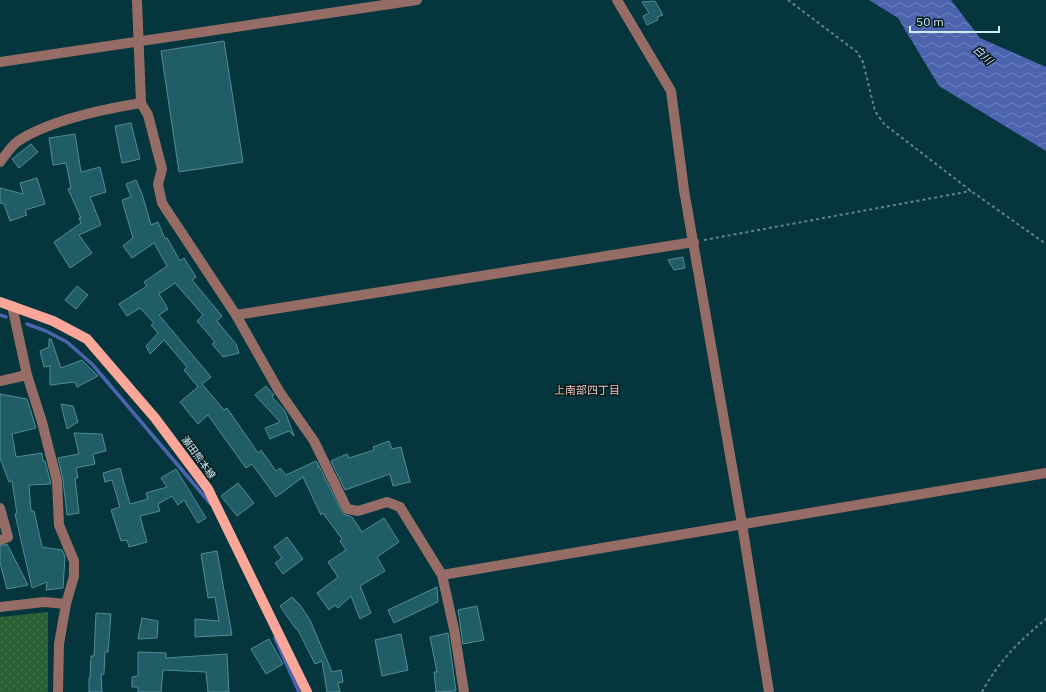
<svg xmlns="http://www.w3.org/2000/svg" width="1046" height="692" viewBox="0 0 1046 692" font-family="'IBM Plex Sans','Noto Sans JP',sans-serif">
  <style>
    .grass { fill: url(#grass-dots) }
    .water { fill: url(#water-waves) }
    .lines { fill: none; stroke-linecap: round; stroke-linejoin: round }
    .stream { stroke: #4c64ad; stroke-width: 3.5 }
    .building { fill: #215d66; stroke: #528c96 }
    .path { stroke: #5e878d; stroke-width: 2; stroke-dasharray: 3 3; stroke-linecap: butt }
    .minor { stroke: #956c66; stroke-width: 10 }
    .major { stroke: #faa79a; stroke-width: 10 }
    .labels { text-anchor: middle; stroke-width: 3; stroke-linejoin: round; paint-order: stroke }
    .street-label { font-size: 10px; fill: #d0edf2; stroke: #031b1f }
    .water-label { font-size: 11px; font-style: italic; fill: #d8e0f5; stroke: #031b1f }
    .neighbourhood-label { font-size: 11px; fill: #f7c4bc; stroke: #031b1f }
  </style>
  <defs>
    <pattern id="grass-dots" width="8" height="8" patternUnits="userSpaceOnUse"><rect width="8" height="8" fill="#276034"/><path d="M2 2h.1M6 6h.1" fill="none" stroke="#457752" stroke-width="1.8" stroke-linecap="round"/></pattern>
    <pattern id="water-waves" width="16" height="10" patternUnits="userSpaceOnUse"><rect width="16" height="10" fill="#4c64ad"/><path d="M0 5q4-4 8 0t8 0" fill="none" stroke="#6d82bd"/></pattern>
  </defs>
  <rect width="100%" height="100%" fill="#05363d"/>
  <!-- grass -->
  <path class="grass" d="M48 612V692H0V617Z"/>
  <!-- water -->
  <path class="water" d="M869 0H951L980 38 1046 67V151L939 86 898 18Z"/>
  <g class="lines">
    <!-- stream -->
    <path class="stream" d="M0 315 6 317
      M27 324 46 331 67 342 92 364 210 503
      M275 638 299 692"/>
  </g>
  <!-- building -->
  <path class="building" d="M655 1 663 15 657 17 658 20 647 25 643 16 649 13 642 2Z
    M224 41 243 162 179 172 161 51Z
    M131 123 140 159 122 163 115 126Z
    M75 134 81 172 100 167 106 192 90 197 101 225 79 235 92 253 70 268 54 242 81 223 79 218H81L68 189 71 188 66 163 53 165 49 138Z
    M31 144 38 152 19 168 12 159Z
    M37 178 45 204 25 210 27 215 10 221 4 204 0 203V188L23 194 20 183Z
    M136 180 142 194 151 225 158 222 165 239 167 238 180 261 184 258 196 277 192 280 222 316 217 321 236 344 239 353 223 357 212 344 215 342 197 321 203 315 175 283 159 294 168 309 159 315 211 377 202 384 224 410 227 408 258 453 261 450 276 471 280 468 286 475 316 461 319 466 317 467 319 466 343 514 352 517 362 532 384 518 399 542 377 557 385 571 360 586 371 613 360 619 351 596 338 608 335 605 329 610 317 593 338 577 328 562 346 550 340 541 342 539 323 513 321 515 303 477 276 497 252 464 246 468 208 415 198 424 180 402 198 387 184 370 187 367 164 340 150 354 146 346 158 333 151 325 154 323 140 308 127 316 119 304 147 286 144 282 167 266 154 243 132 258 123 246 133 238 122 200 131 197 126 184Z
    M683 257 685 268 674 270 668 260Z
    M77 286 88 295 76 309 65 300Z
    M49 339H51L61 368 82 360 98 376 77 387 75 382 50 385V366L44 367 40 351 49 347Z
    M266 386 274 395 272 397 285 411 294 436 289 431 270 439 265 428 280 422 255 395Z
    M0 394 27 399 36 428 12 434 16 457 42 453 43 461H45L51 484 29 485 31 511H34L42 547 62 550 65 556 63 588 46 590 47 582 32 588 15 514H17L12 481 9 482 0 458Z
    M61 404 73 406 78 422 67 429Z
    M74 433 102 434 106 451 93 454 95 464 76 468 78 478H75L79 513 67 515 63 480 58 458 79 454Z
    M389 441 392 449 401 447 410 482 393 486 390 474 345 490 331 461 347 454 349 458 374 450 373 447Z
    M120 468 130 504 148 499 146 493 167 487 161 478 176 469 206 518 198 523 184 500 178 505 172 496 158 504 160 511 140 516 147 542 129 547 127 540 121 541 111 510 120 507 112 480 105 482 103 473Z
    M238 483 254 503 237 516 221 496Z
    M287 537 303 559 283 574 275 563 282 558 274 547Z
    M7 544 28 585 7 589 0 563V546Z
    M217 551 232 635 195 637V619L219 621 215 597 208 598 201 554Z
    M437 587 438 602 394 623 388 610Z
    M292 597 300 605 310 620 332 672 341 670 343 682 338 683 340 692H327L322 661 315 664 297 628 296 629 280 606Z
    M477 606 484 640 463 644 458 610Z
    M96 613 111 614 108 652H105L104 674H101L102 692H89V678H90L91 656H94Z
    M142 618 158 621 157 638 138 639Z
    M448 633 456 691 436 692 434 672H437L430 637Z
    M401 634 408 670 382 676 375 640Z
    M269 639 283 664 266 674 251 649Z
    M138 652 166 653V658L227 654 229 692H208L206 672 163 670 161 692H138V687H132V677L138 676Z"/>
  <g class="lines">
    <!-- path -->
    <path class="path" d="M788 0 857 52 863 62 875 111 884 124 971 191 1046 244
      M704 240 971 191
      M982 692C998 662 1020 640 1046 619"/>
    <!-- minor -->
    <path class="minor" d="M137 0 141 103 148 115 162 169 158 184 162 203 236 315 279 391 314 441 347 509 358 511 387 502 400 507 442 575 454 629 464 692
      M617 0 671 91 684 190 742 524 769 692
      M0 62 417 0
      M0 162C5 156 11 146 18 141 50 120 104 109 141 103
      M12 306 27 375 42 422 57 481 59 525 74 561V576L66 604 59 644 58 692
      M236 315 694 242
      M0 381 27 375
      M0 508 8 537 0 540
      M442 575 1046 473
      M0 607 44 602 66 604"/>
    <!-- major -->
    <path class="major" d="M0 302 53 321 87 339 155 418 208 489 307 692"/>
  </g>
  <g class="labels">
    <!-- street labels -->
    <g class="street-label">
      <text transform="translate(199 457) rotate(54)" y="4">瀬田熊本線</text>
    </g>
    <!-- water labels -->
    <g class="water-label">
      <text transform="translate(983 55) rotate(42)" y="4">白川</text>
    </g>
    <!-- neighbourhood labels -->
    <g class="neighbourhood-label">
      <text x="587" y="394">上南部四丁目</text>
    </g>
  </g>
  <!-- scale -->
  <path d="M910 26v6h89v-6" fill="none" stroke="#d0edf2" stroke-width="2"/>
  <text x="916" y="26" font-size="12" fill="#d0edf2" stroke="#031b1f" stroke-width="3" paint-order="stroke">50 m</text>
</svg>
